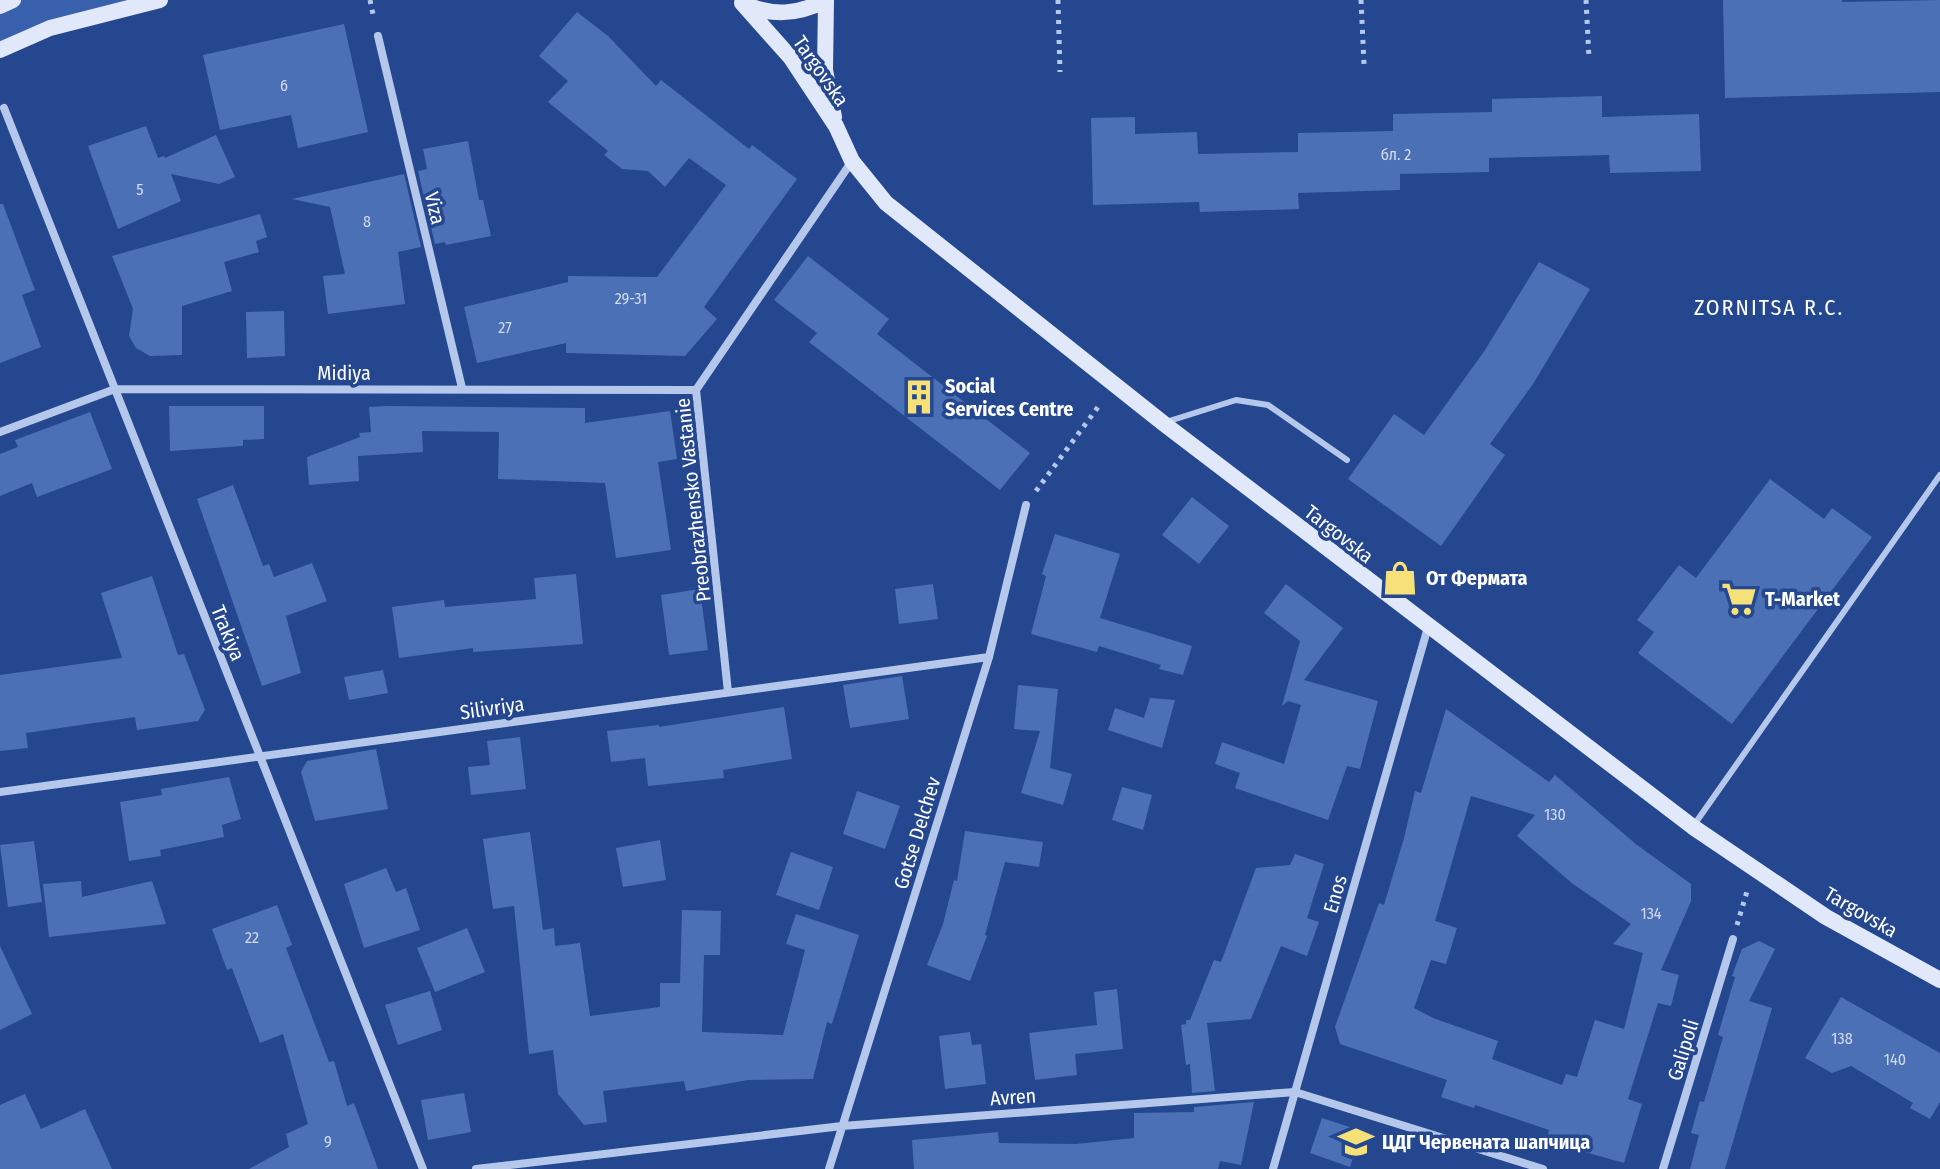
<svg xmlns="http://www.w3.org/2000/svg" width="1940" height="1169" viewBox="0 0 1940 1169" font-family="'Fira Sans Condensed',sans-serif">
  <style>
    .green { fill: #3860ac }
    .building { fill: #4c70b6; fill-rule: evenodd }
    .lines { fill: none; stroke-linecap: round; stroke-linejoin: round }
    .path { stroke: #b5c8ec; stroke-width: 5; stroke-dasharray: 4 6; stroke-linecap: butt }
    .lane { stroke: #b5c8ec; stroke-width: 6 }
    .street { stroke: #b5c8ec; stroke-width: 8 }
    .secondary { stroke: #e0e8f9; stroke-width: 16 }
    .labels { text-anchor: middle; stroke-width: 7; stroke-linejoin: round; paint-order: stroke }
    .number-label { font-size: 16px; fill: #d2dbed }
    .street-label { font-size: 20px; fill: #fff; stroke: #244790 }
    .poi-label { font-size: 20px; font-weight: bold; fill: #fff; stroke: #244790; text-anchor: start }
    .neighbourhood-label { font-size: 22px; letter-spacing: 2px; fill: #fff; stroke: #244790 }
  </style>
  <rect width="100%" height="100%" fill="#244790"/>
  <!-- green -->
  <path class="green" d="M13 0H160L0 50V6Z"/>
  <!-- building -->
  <path class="building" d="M1723 0H1842V2L1940 0V92L1725 98Z
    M577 12 608 36 656 86 661 80 749 149 752 145 797 179 704 307 717 319 685 356 566 353V343L477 363 464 307 568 282V276L657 277 726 185 689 158 665 187 648 171 622 169 604 155 608 151 548 102 568 81 539 56Z
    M344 24 368 132 298 148 291 115 220 130 203 55Z
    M1602 96V117L1699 114 1701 171 1610 173 1609 155 1489 158V172L1400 174V190L1298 193 1299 209 1200 212 1199 202 1093 205 1091 118 1135 117V134L1197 132 1198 154 1298 152V133L1393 131V114L1492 112V99Z
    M146 126 158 158 164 156 165 158 216 135 235 177 219 184 171 174 181 201 118 229 88 146Z
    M468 141 479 200H483L491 236 446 245 445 242 435 244 418 171 427 169 423 149Z
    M404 174 421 247 398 252 405 304 328 314 323 276 345 274 330 207 292 199Z
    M0 204H3L35 290 22 295 41 347 0 363Z
    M260 214 267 237 256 241 259 252 224 262 232 291 182 306V355L150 356 136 348 129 336 133 309 112 256Z
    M808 256 889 319 877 334 1030 453 1000 490 809 342 817 333 774 300Z
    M1539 262 1590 289 1533 384 1490 444 1505 455 1441 546 1348 479 1394 414 1424 435 1485 350Z
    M284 311 285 356 247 358 246 312Z
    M169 406H264V439L243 440V446L170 451Z
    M387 406 585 408V423L670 411 677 459 658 462 671 550 616 558 605 483 498 479 499 432 422 431 423 452 358 456 359 481 309 485 307 457 360 437 359 433 371 432 369 407Z
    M90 412 112 469 37 497 32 483 0 496V454L18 447 15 440Z
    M1770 479 1824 519 1832 508 1872 537 1732 724 1638 653 1654 632 1637 620 1679 565 1696 578Z
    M233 485 263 566 269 564 274 577 312 563 327 601 286 616 301 673 262 686 197 499Z
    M1192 497 1229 526 1199 564 1162 535Z
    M1055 534 1120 554 1100 618 1192 646 1183 675 1159 669 1161 665 1099 646 1097 652 1031 634 1046 576 1042 574Z
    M576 574 583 644 473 652V648L399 658 392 607 444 600 445 607 536 599 534 578Z
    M152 576 178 655 184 654 205 710 198 721 137 730 135 717 26 733 28 748 0 751V675L122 658 101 593Z
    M933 584 938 619 899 624 895 589Z
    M1286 584 1343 628 1304 680 1378 701 1360 769 1347 766 1328 820 1235 788 1240 773 1215 764 1222 742 1284 764 1301 705 1288 701 1282 706 1300 641 1264 613Z
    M700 589 708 650 669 655 661 595Z
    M383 670 388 693 349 700 344 677Z
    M902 676 909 719 850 728 843 685Z
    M1018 685 1058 689 1050 768 1072 774 1063 805 1021 793 1040 731 1014 729Z
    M1150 698 1175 700 1162 748 1108 730 1115 708 1144 718Z
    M784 707 792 759 723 770 724 778 648 786 645 758 611 762 607 731 659 725V727Z
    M1446 709 1549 782 1555 775 1637 845 1691 884V901L1661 970 1679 975 1671 1006 1658 1003 1628 1099 1642 1104 1624 1163 1546 1141 1549 1130 1475 1105 1474 1108 1441 1097 1447 1080 1340 1044 1335 1027 1379 903 1384 905 1404 838 1415 791 1421 793ZM1471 796 1535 815 1517 836 1573 884 1631 924 1613 944 1643 953 1624 1029 1595 1020 1577 1077 1566 1074 1562 1085 1492 1059 1498 1041 1433 1018 1414 1008 1431 960 1446 964 1457 928 1435 921Z
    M520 737 526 789 471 795 468 767 490 765 487 741Z
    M376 749 388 809 315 821 301 772 307 761Z
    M229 777 241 819 222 825 224 837 160 850 161 856 129 861 120 802 162 795 161 789Z
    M1122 787 1152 795 1143 830 1112 820Z
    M857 791 900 806 885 849 843 834Z
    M965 831 1043 842 1039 867 1005 862 985 935 987 936 970 981 927 965 943 924 954 880 957 881Z
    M530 832 543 930 554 928 555 946 580 943 590 1016 660 1007V983H680L682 910 721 911 720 955H704L702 1032 783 1035 805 950 786 944 796 914 859 935 832 1024 827 1022 813 1079 748 1080 686 1091 684 1081 603 1091 607 1122 584 1125 558 1094 553 1050 529 1054 514 906 493 909 483 839Z
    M660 840 666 880 623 887 616 848Z
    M34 841 42 902 8 907 0 845Z
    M791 852 833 867 819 910 776 895Z
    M1295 854 1324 864 1307 918 1319 922 1307 956 1281 946 1251 1019 1207 1023 1215 1091 1192 1093 1190 1064 1186 1065 1181 1025 1186 1024V1020H1190L1214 960 1221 962 1256 868 1290 865Z
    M386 868 396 892 406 888 420 930 364 948 344 884Z
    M81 881 82 897 152 881 166 924 49 937 43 884Z
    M277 905 292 945 286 948 329 1062 334 1061 347 1106 354 1103 378 1169H249L289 1147 286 1134 308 1124 283 1034 260 1043 232 968 227 970 212 929Z
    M467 928 485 972 435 992 417 948Z
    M1759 941 1775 949 1749 1001 1772 1008 1725 1169H1690L1699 1135 1691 1133 1700 1101 1704 1102 1723 1037 1718 1035 1735 977 1732 976 1742 949Z
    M0 946 32 1014 0 1030Z
    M1117 989 1123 1049 1075 1054 1077 1075 1035 1080 1029 1033 1097 1025 1094 992Z
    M430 991 442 1030 398 1045 385 1005Z
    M1841 997 1940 1053V1102L1930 1119 1910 1108 1913 1103 1851 1066 1832 1073 1805 1058Z
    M970 1032 972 1045 981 1044 986 1084 945 1089 939 1036Z
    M464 1093 471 1132 428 1140 421 1100Z
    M25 1094 41 1129 85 1109 112 1169H0V1105Z
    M1254 1102 1241 1165 1220 1161 1218 1169H914L912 1140 998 1132 999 1143 1076 1144 1134 1138V1113L1194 1112V1107Z
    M1322 1118 1362 1131 1350 1167 1310 1153Z"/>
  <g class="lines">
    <!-- path -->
    <path class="path" d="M370 0 374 19
      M1058 0 1060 72
      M1361 0 1364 64
      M1586 0 1589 58
      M1036 491 1101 403
      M1737 925 1748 888"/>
    <!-- lane -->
    <path class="lane" d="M1166 422 1236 400 1268 405 1347 460
      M1694 825 1940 475"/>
    <!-- street -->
    <path class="street" d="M378 36 462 388
      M4 108 423 1169
      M0 432 115 389 696 390
      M728 692 696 390 852 161
      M0 792 989 657
      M476 1169 842 1126 1295 1092 1543 1169
      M829 1169 989 657 1026 505
      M1273 1169 1428 627
      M1663 1169 1733 939"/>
    <!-- secondary -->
    <path class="secondary" d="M826 1 825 70 834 117
      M742 3 791 58 836 126 852 161 886 203 1163 423 1693 827 1826 917 1940 980
      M747 5C775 17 800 14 826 0
      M0 6 13 0
      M0 50 50 28 160 0"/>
  </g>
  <!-- icons -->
  <defs>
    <g id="building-bare" transform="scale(2.76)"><path d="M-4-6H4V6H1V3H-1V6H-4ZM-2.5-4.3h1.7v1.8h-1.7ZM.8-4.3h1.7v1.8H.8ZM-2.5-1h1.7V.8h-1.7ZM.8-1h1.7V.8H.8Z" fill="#f6e078" stroke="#244790" stroke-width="2.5" paint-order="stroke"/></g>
    <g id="shop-bare" transform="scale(2.76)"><path d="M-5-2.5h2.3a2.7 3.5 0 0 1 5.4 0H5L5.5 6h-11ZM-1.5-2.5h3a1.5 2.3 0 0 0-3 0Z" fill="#f6e078" stroke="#244790" stroke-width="2.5" paint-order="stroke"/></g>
    <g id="supermarket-bare" transform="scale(2.76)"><path d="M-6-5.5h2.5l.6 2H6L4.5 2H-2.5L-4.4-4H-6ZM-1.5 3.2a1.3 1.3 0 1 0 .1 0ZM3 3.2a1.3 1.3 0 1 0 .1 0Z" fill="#f6e078" stroke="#244790" stroke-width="2.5" paint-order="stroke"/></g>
    <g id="school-bare" transform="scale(2.76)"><path d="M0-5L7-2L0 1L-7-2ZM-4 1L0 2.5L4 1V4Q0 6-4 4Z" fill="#f6e078" stroke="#244790" stroke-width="2.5" paint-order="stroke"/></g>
  </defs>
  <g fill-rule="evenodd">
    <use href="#building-bare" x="919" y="397"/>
    <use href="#shop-bare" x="1400" y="578"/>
    <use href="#supermarket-bare" x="1739" y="599"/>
    <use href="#school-bare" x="1356" y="1142"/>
  </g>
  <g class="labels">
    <!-- number labels -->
    <g class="number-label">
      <text x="284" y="91">6</text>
      <text x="1396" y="160">бл. 2</text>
      <text x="140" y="195">5</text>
      <text x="367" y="227">8</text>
      <text x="631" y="304">29-31</text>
      <text x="505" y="333">27</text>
      <text x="1555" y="820">130</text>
      <text x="1651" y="919">134</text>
      <text x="252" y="943">22</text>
      <text x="1842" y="1044">138</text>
      <text x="1895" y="1065">140</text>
      <text x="328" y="1147">9</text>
    </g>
    <!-- street labels -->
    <g class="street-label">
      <text transform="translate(821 71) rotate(55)" y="7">Targovska</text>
      <text transform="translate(435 208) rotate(77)" y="7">Viza</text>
      <text x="344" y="380">Midiya</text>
      <text transform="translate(693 500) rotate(-96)" y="7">Preobrazhensko Vastanie</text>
      <text transform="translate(1339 534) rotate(38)" y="7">Targovska</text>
      <text transform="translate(228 633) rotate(68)" y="7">Trakiya</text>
      <text transform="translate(492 708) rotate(-8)" y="7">Silivriya</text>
      <text transform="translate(917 833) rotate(-73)" y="7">Gotse Delchev</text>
      <text transform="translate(1335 894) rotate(-74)" y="7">Enos</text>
      <text transform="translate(1861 912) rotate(30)" y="7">Targovska</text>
      <text transform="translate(1683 1050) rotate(-73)" y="7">Galipoli</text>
      <text transform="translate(1013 1097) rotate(-4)" y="7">Avren</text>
    </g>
    <!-- poi labels -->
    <g class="poi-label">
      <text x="945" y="393">Social<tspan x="945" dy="23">Services Centre</tspan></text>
      <text x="1426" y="585">От Фермата</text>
      <text x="1765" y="606">T-Market</text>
      <text x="1382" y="1149">ЦДГ Червената шапчица</text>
    </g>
    <!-- neighbourhood labels -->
    <g class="neighbourhood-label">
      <text x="1769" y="315">ZORNITSA R.C.</text>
    </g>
  </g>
</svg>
